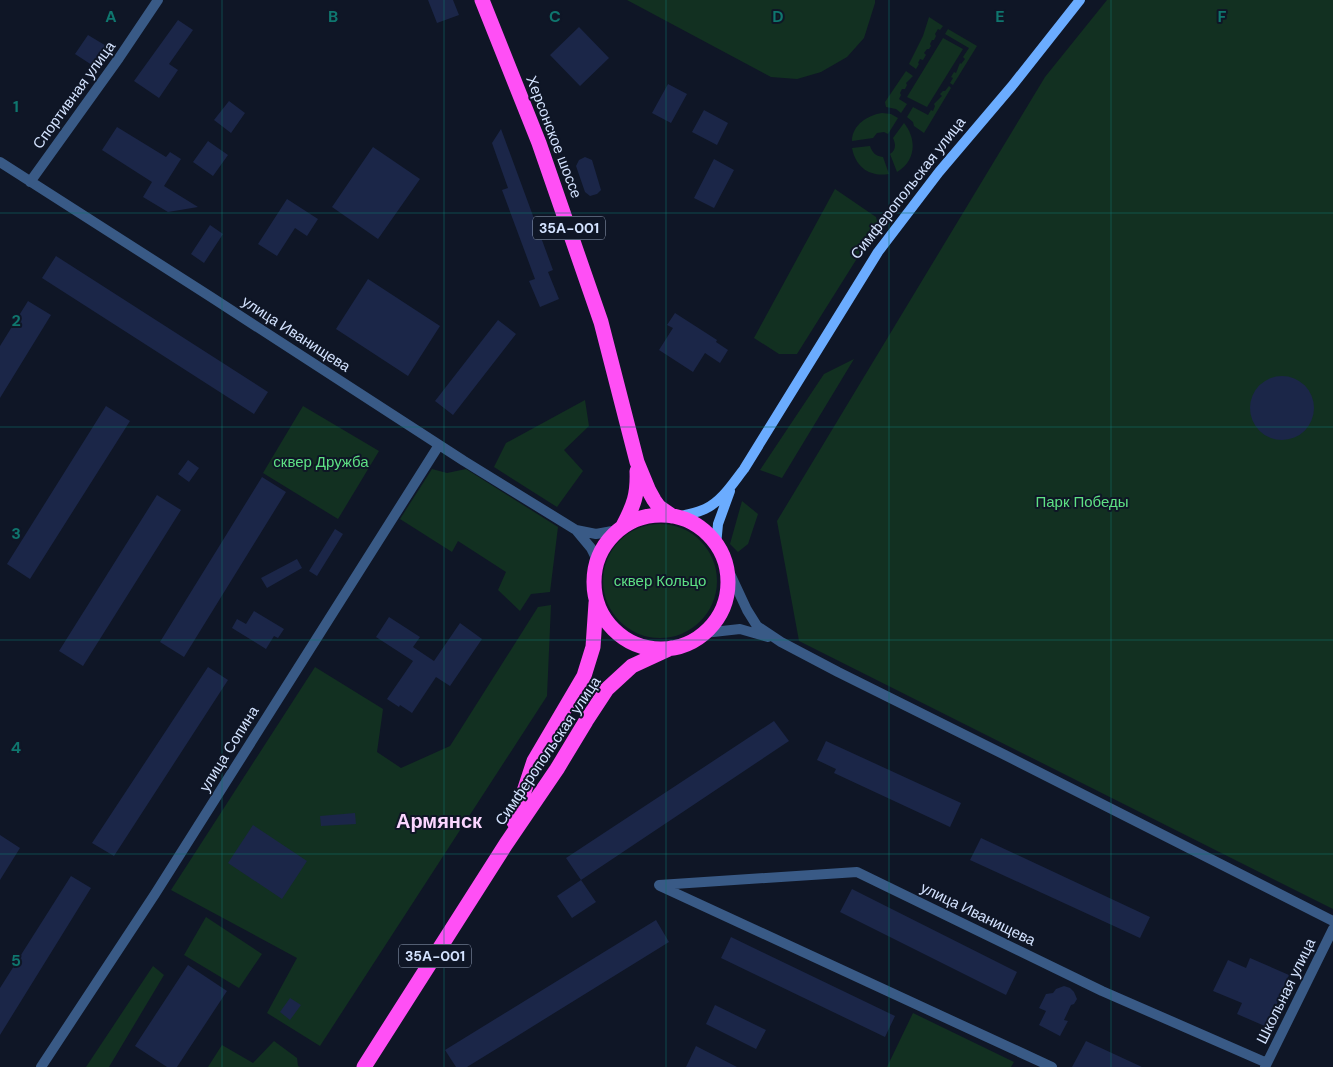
<svg xmlns="http://www.w3.org/2000/svg" width="1333" height="1067" viewBox="0 0 1333 1067" font-family="'DM Sans',sans-serif">
  <style>
    .green { fill: #123021 }
    .building { fill: #1b2648 }
    .lines { fill: none; stroke-linecap: round; stroke-linejoin: round }
    .street { stroke: #395a86; stroke-width: 10 }
    .secondary { stroke: #6bacff; stroke-width: 10 }
    .highway { stroke: #ff4ff5; stroke-width: 15 }
    .grid { fill: none; stroke: #0f766e; stroke-width: 1; stroke-opacity: 0.55 }
    .labels { text-anchor: middle; stroke-width: 4; stroke-linejoin: round; paint-order: stroke }
    .shield { fill: #0f1626; stroke: #99a6be; stroke-width: 1 }
    .shield-label { font-size: 14px; font-weight: bold; fill: #d4e3ff }
    .street-label { font-size: 15px; fill: #d4e3ff; stroke: #0f1626 }
    .park-label { font-size: 15px; fill: #5ee184; stroke: #0f1626 }
    .district-label { font-size: 20px; font-weight: bold; fill: #fbd6ff; stroke: #0f1626 }
    .grid-label { font-size: 16px; text-anchor: middle; font-weight: bold; fill: #0f766e; stroke: #0f1626; stroke-width: 4; stroke-linejoin: round; paint-order: stroke }
  </style>
  <rect width="100%" height="100%" fill="#0f1626"/>
  <!-- green -->
  <path class="green" d="M627 0H875V3L864 38 847 57 821 72 797 79 771 77Z
    M1107 0H1333V909L799 641 777 521 1045 77Z
    M929 17 943 26 940 30 938 29 935 34 936 36 934 40H932L930 44 931 46 929 49H927L924 53 926 55 923 60 920 59 918 63 919 64 916 69 909 64 923 36Z
    M948 29 977 46 953 85 950 83 953 78 951 77 954 72 956 73 960 63 961 64 965 59 963 57 969 48 945 34Z
    M943 38 963 49 927 107 907 97Z
    M906 71 913 76 906 83 907 85 905 89H902L900 93 901 95 899 99 907 104 901 113 896 109 886 107 885 102Z
    M949 86 951 88 924 133 914 126 913 122 907 117 913 107 928 115 931 110 933 111 935 106 934 104 942 96 940 94 943 91H945Z
    M882 113 891 114 898 118 888 134 884 132 877 133 873 138 852 141C852 125 868 115 882 113Z
    M904 123C917 139 916 161 897 172L890 154C896 150 896 145 893 138Z
    M870 146C872 152 875 156 883 157L889 174C870 177 856 168 852 148Z
    M835 189 876 217 878 225 797 354H779L754 338Z
    M854 359 782 478 760 470 824 374Z
    M585 400 589 426 564 450 583 471 557 507 494 467 506 443Z
    M303 406 379 451 338 519 263 473Z
    M432 469 447 473 466 469 558 527 550 592 531 594 520 611 498 590 506 572 458 541 452 552 400 519Z
    M742 501 758 514 748 544 738 552 730 544Z
    M603 581a57 57 0 1 1 114 0a57 57 0 1 1-114 0Z
    M551 605 547 696 320 1046 267 1013 297 958 171 890 315 667 383 709 377 752 401 768 450 746 538 607Z
    M206 917 262 954 239 988 184 955Z
    M153 966 164 975 109 1067H86Z
    M913 1013 1014 1062 1011 1067H887Z
    M274 1041 297 1058 298 1066 300 1067H208L222 1045 253 1063Z"/>
  <!-- building -->
  <path class="building" d="M428 0H453L459 15 437 23Z
    M178 20 193 30 169 64 178 70 159 98 134 81Z
    M579 27 609 58 580 86 550 55Z
    M88 35 108 47 95 67 75 54Z
    M668 84 687 94 671 123 652 113Z
    M229 101 245 113 231 133 214 120Z
    M704 110 728 123 717 145 692 132Z
    M117 127 166 157 170 152 181 159 164 186 198 207 168 212 143 197 152 182 102 150Z
    M501 129 553 270 548 272 559 299 540 307 529 281 535 279 502 190 508 188 492 143Z
    M208 141 228 155 213 176 193 162Z
    M373 147 420 179 378 239 332 207Z
    M585 157 592 160 601 190 597 194 590 196 585 192 576 166 579 160Z
    M714 159 734 170 714 208 694 198Z
    M287 199 318 219 307 236 295 228 277 256 258 244Z
    M210 225 223 234 204 263 191 254Z
    M56 256 268 392 254 414 42 278Z
    M368 279 440 326 408 376 336 329Z
    M28 301 51 315 0 398V346Z
    M675 313 717 340 716 342 728 350 720 363 705 353 693 372 659 350 673 328 667 325Z
    M498 320 516 334 453 415 435 401Z
    M1250 408a32 32 0 1 1 64 0a32 32 0 1 1-64 0Z
    M106 406 130 421 30 579 7 564Z
    M188 460 199 468 189 482 178 474Z
    M262 477 286 492 184 657 160 642Z
    M157 495 181 510 83 666 59 651Z
    M335 529 343 534 317 576 309 571Z
    M297 559 302 568 267 588 261 578Z
    M254 611 284 629 278 638 274 636 266 649 232 628 237 619 246 624Z
    M389 617 420 637 413 647 434 661 460 623 482 639 450 686 436 677 412 713 400 705 399 707 387 699 413 661 376 637Z
    M208 667 228 680 114 856 92 843Z
    M774 721 789 741 581 880 566 858Z
    M826 741 961 803 950 827 834 773 836 769 817 760Z
    M355 813 356 824 321 826 320 816Z
    M253 825 307 861 282 899 228 863Z
    M0 835 20 848 0 880Z
    M981 838 1150 917 1140 938 970 860Z
    M71 876 91 888 0 1035V988Z
    M581 880 596 902 572 918 557 896Z
    M852 889 1017 972 1006 995 840 912Z
    M656 920 669 942 467 1067H456L445 1050Z
    M731 937 895 1016 885 1037 721 958Z
    M1250 958 1289 975 1267 1027 1237 1014 1242 1003 1213 991 1228 960 1246 968Z
    M188 965 227 991 177 1067H167L135 1046Z
    M1064 986 1070 988 1074 992 1077 999 1074 1004 1071 1005 1064 1020 1068 1021 1060 1036 1039 1025 1046 1011 1039 1008 1046 994 1053 993 1056 989Z
    M290 998 301 1005 290 1020 280 1012Z
    M715 1005 766 1030 756 1049 706 1024Z
    M1086 1041 1142 1067H1072Z
    M696 1046 737 1067H686Z"/>
  <g class="lines">
    <!-- street -->
    <path class="street" d="M0 162 211 297 464 461 576 530 591 548 595 556V566
      M30 182 119 58 158 0
      M576 530 596 534 618 530
      M726 565 747 610 757 626 781 642 838 672 1005 755 1333 921
      M704 633 740 629 768 637
      M659 885 857 872 1102 991 1267 1063
      M660 886 1052 1067
      M41 1067 155 894 439 445
      M1265 1067 1333 929"/>
    <!-- secondary -->
    <path class="secondary" d="M678 517C687 514 697 513 705 509 722 501 733 483 744 469L878 252 939 172 1012 86 1080 0
      M716 545 718 524 730 491"/>
    <!-- highway -->
    <path class="highway" d="M482 0 539 143 601 322 637 462 649 491 654 500 659 507 672 516
      M594 582a67 67 0 1 1 134 0a67 67 0 1 1-134 0Z
      M623 526C634 505 638 494 637 471
      M514 822 534 761 584 676 593 647 596 603
      M364 1067 506 844 557 769 586 721 607 689 632 666 671 648"/>
  </g>
  <!-- grid -->
  <path class="grid" d="M222 0V1067M444 0V1067M666 0V1067M889 0V1067M1111 0V1067M0 213H1333M0 427H1333M0 640H1333M0 854H1333"/>
  <g class="labels">
    <!-- shield labels -->
    <g class="shield">
      <rect x="533" y="216.5" width="72" height="23" rx="4"/>
      <rect x="399" y="944.5" width="72" height="23" rx="4"/>
    </g>
    <g class="shield-label">
      <text x="569" y="233">35А-001</text>
      <text x="435" y="961">35А-001</text>
    </g>
    <!-- street labels -->
    <g class="street-label">
      <text transform="translate(74 95) rotate(-54)" y="5">Спортивная улица</text>
      <text transform="translate(554 137) rotate(69)" y="5">Херсонское шоссе</text>
      <text transform="translate(908 188) rotate(-52)" y="5">Симферопольская улица</text>
      <text transform="translate(296 334) rotate(33)" y="5">улица Иванищева</text>
      <text transform="translate(229 749) rotate(-58)" y="5">улица Сопина</text>
      <text transform="translate(548 751) rotate(-56)" y="5">Симферопольская улица</text>
      <text transform="translate(978 914) rotate(26)" y="5">улица Иванищева</text>
      <text transform="translate(1286 991) rotate(-64)" y="5">Школьная улица</text>
    </g>
    <!-- park labels -->
    <g class="park-label">
      <text x="321" y="467">сквер Дружба</text>
      <text x="1082" y="507">Парк Победы</text>
      <text x="660" y="586">сквер Кольцо</text>
    </g>
    <!-- district labels -->
    <g class="district-label">
      <text x="439" y="828">Армянск</text>
    </g>
  </g>
  <g class="grid-label">
    <text x="111" y="22">A</text>
    <text x="333" y="22">B</text>
    <text x="555" y="22">C</text>
    <text x="778" y="22">D</text>
    <text x="1000" y="22">E</text>
    <text x="1222" y="22">F</text>
    <text x="16" y="112">1</text>
    <text x="16" y="326">2</text>
    <text x="16" y="539">3</text>
    <text x="16" y="753">4</text>
    <text x="16" y="966">5</text>
  </g>
</svg>
